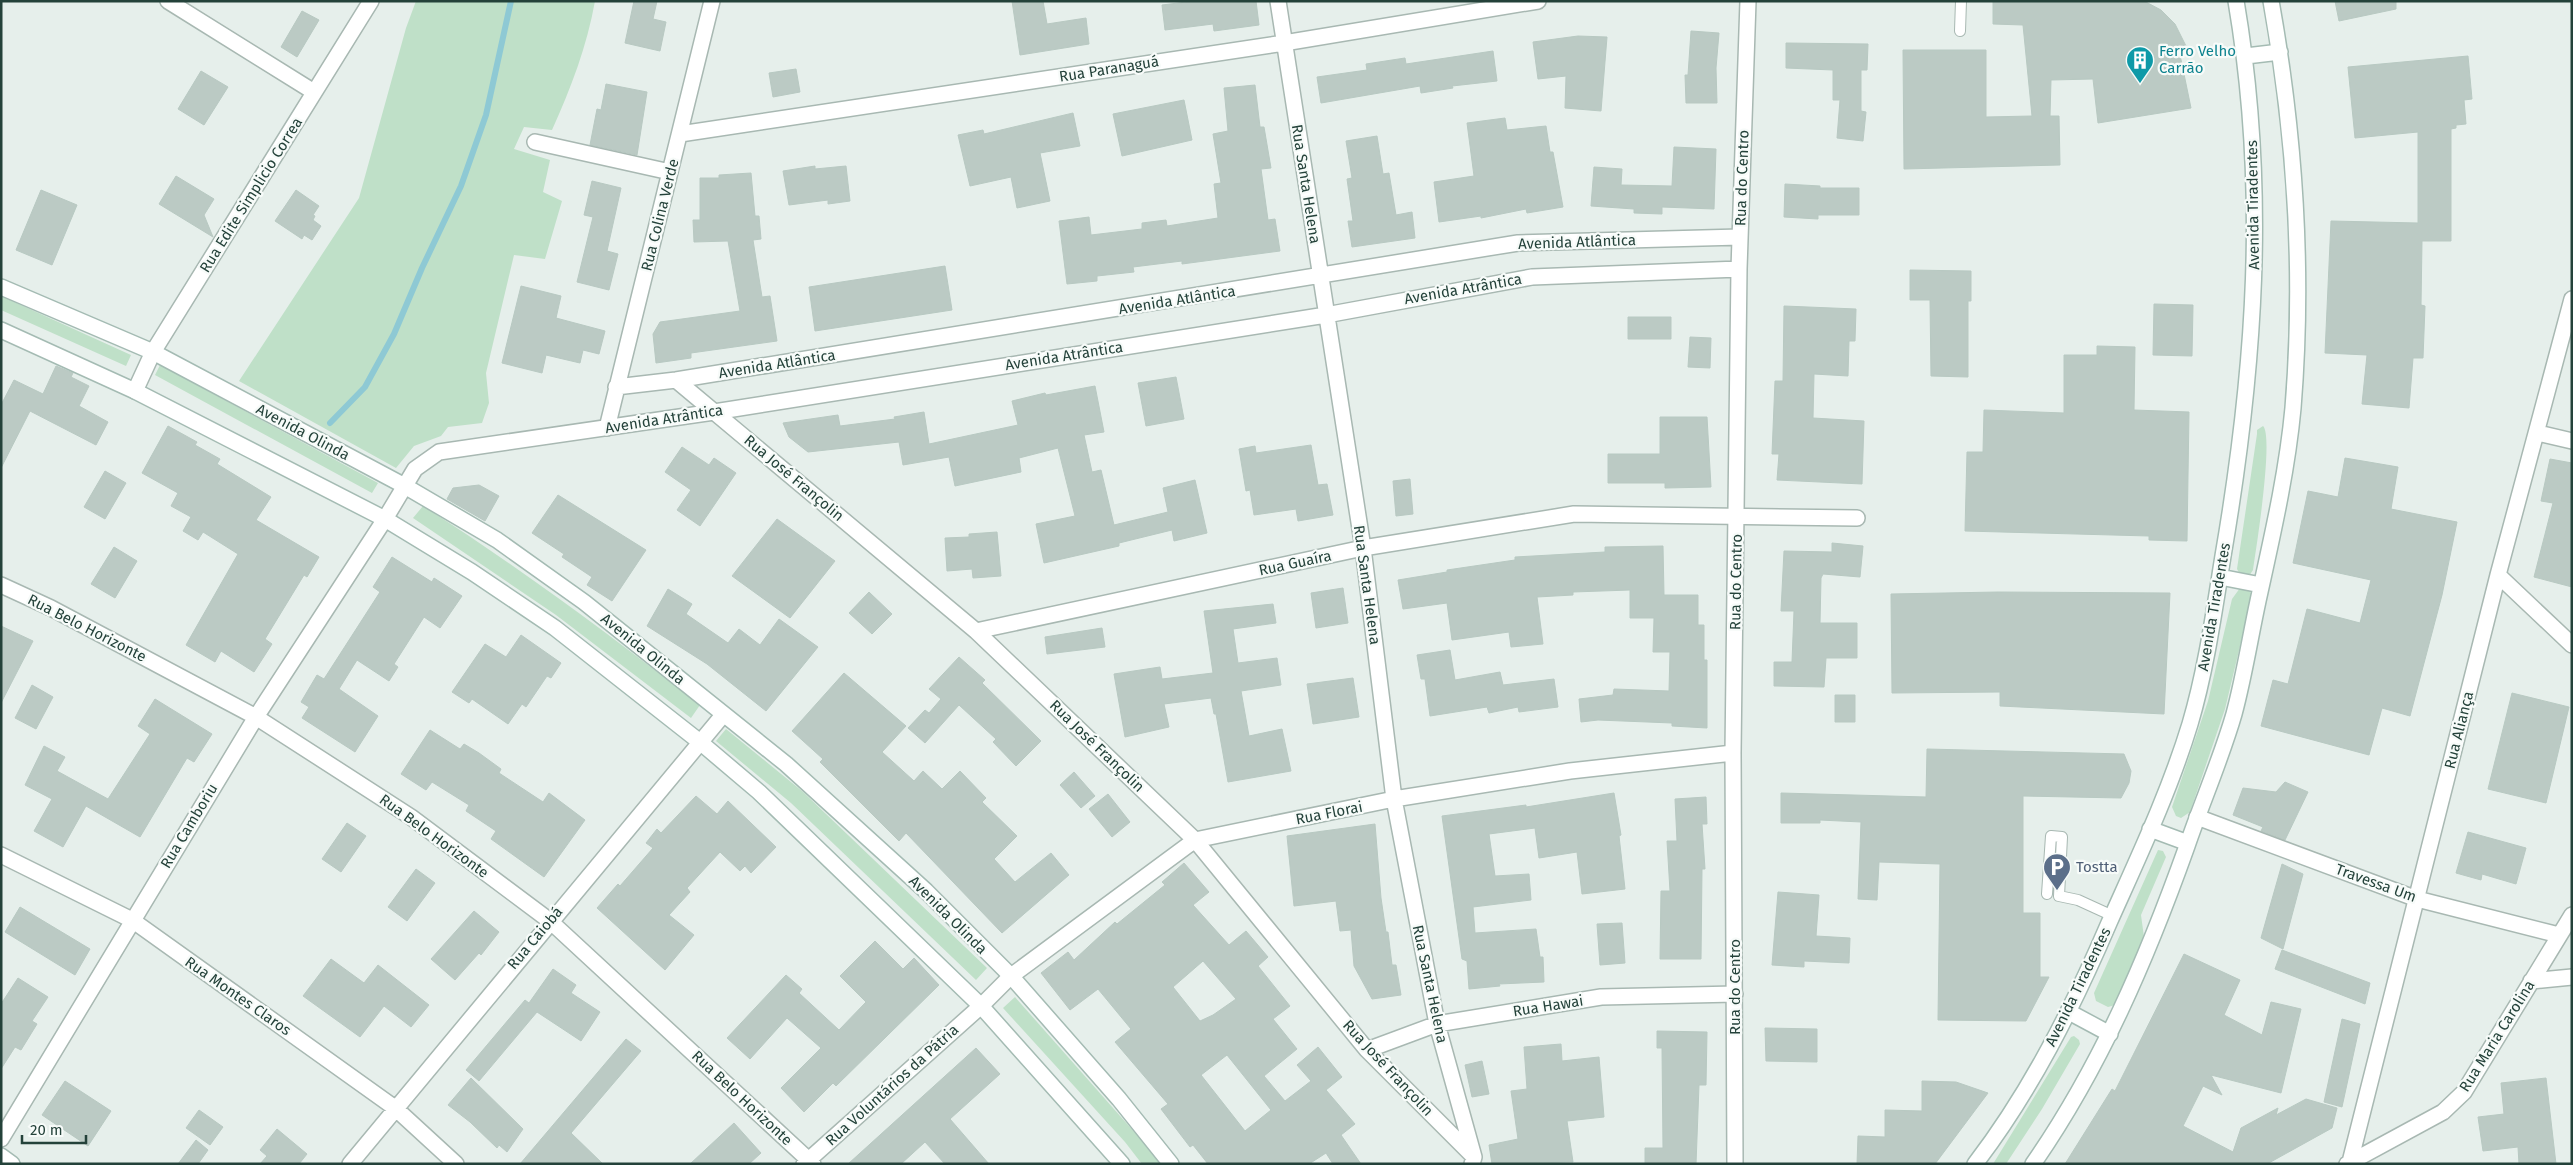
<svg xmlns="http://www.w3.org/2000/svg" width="2573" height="1165" viewBox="0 0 2573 1165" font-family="'Fira Sans',sans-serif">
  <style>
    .green { fill: #bfe0c8 }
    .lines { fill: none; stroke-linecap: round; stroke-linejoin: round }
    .stream { stroke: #8ec9d4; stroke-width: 6 }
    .building { fill: #bbcac4; stroke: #b8c9c2; fill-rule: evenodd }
    .lane-casing { stroke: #a8b8b2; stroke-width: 12 }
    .street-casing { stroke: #a8b8b2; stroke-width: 18 }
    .secondary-casing { stroke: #a4bbb3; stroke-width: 18 }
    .lane { stroke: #fff; stroke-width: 10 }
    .street { stroke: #fff; stroke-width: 15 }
    .secondary { stroke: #fff; stroke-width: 15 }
    .labels { text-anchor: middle; stroke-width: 4.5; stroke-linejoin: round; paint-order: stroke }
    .culture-label { font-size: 15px; fill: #0d838f; stroke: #f7fbf9; text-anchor: start }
    .street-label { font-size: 15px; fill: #24423a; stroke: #f7fbf9 }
    .service-label { font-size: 15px; fill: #4e5e75; stroke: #f7fbf9; text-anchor: start }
  </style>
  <rect width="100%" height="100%" fill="#e6efeb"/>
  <!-- green -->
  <path class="green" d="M416 1H595C587 46 571 88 552 130L524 127 514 149 550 160 543 192 562 201 545 259 514 255 486 373 489 403 482 423 448 427 441 436 414 446 396 468 239 381 359 198 406 28Z
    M1 296 131 355 126 366 1 310Z
    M160 365 378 483 372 493 155 375Z
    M2263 426C2274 436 2256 550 2253 570L2249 576H2241L2237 569 2257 434V430Z
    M423 506C519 567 610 635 700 705L691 718 556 615 413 518Z
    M2240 588 2250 591 2252 596 2225 709 2190 812 2181 818 2176 816 2172 807 2208 701 2232 599Z
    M726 729 802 791 987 968 976 980 791 803 716 741Z
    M2158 850 2163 851 2166 857 2141 915 2144 937 2115 1005 2108 1007 2096 1001 2094 993Z
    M1015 997 1136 1134 1160 1164H1142L1125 1142 1003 1008Z
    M2074 1036 2079 1040 2080 1044 2042 1109 2006 1164H1993L2071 1037Z"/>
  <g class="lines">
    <!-- stream -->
    <path class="stream" d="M330 423 365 387 394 334 422 268 461 186 486 115 511 1"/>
  </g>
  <!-- building -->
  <path class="building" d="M634 1H657L653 19 666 22 660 51 625 43Z
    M1012 1H1043L1047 24 1086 18 1089 44 1020 55Z
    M1194 1H1256L1259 25 1214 31 1213 24 1165 30 1162 5Z
    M1993 1H2144L2161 10 2175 24 2188 50H2179L2191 108 2098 123 2093 79 2051 80 2050 116H2059L2060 165 1904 169 1903 50H1986V117L2032 116 2023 25 1993 24Z
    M2335 1H2396V9L2339 21Z
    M302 11 319 20 297 57 281 47Z
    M1691 31 1719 33 1716 68 1717 103H1686L1685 75H1688Z
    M1578 36 1607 37 1601 111 1565 108 1566 76 1538 79 1533 42Z
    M1786 43 1868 44 1867 70H1861V111L1866 112 1863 141 1837 138 1840 100H1833V70L1786 68Z
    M1493 51 1497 81 1452 86 1453 88 1421 93 1420 86 1321 103 1317 77 1367 70 1366 64 1405 58 1406 64Z
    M2468 56 2472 99 2464 100 2466 124 2456 125V128L2451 129V241H2422L2421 305 2425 306 2423 358H2413L2409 408 2362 404 2367 355 2325 353 2331 221 2418 223V132L2355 138 2348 67Z
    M796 69 800 92 773 97 769 73Z
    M201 71 228 87 204 125 178 109Z
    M606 84 647 92 637 155 590 145 597 109 601 110Z
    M1255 85 1260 127H1264L1271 168 1261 169 1268 220 1275 219 1280 251 1182 264V261L1133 267 1134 272 1097 276V281L1067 284 1059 221 1089 217 1091 235 1142 229V223L1166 220 1167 226 1218 218 1214 184 1221 183 1213 134 1228 131 1224 88Z
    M1184 100 1192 140 1122 156 1113 114Z
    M1073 113 1080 146 1040 153 1050 201 1017 208 1011 177 970 186 958 135 983 130 984 134Z
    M1505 118 1507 130 1546 126 1550 152H1553L1563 207 1527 213 1526 209 1481 218V216L1439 222 1434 182 1474 176 1467 123Z
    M1377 136 1383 174 1389 173 1396 215 1412 212 1415 238 1352 247 1348 221H1353L1347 179 1352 178 1346 141Z
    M1674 147 1716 149 1714 209 1662 207V214L1634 213V209L1591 206 1594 167 1622 169 1621 185 1672 186Z
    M815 166V169L846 166 850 201 828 204V200L789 205 783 171Z
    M751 173 755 216H759L761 239 753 240 762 297 770 296 777 341 691 353V358L656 363 653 334 660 322 740 311 728 241 694 242 693 220H700V178H719V175Z
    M176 176 214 199 204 215 213 237 159 204Z
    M592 181 621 188 607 251 618 254 609 290 577 282 593 217 584 215Z
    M1785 184 1820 186V188H1859V215H1818V219L1784 217Z
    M41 190 77 205 52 265 16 250Z
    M296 190 319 206 313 215 315 216 313 220 321 226 312 240 304 235 302 239 275 221Z
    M945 266 952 310 815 331 809 287Z
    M1910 270 1971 271V301H1968V377L1931 376 1930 300H1910Z
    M521 286 561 296 556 318 605 331 599 354 583 350 580 363 546 355 542 373 502 363Z
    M2154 304 2193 305 2192 356 2153 355Z
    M1784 306 1856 309 1855 341H1849L1848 376 1814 374 1813 418 1864 421 1862 484 1777 480 1779 454H1772L1775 381H1783Z
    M1628 317H1671V339H1628Z
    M1690 337 1711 338 1710 368 1688 367Z
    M2097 346 2135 347 2134 410 2189 412 2187 541 2149 540V536L1965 531 1967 452H1983L1984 410 2064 413V355H2097Z
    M56 366 73 373 71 377 89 386 79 406 108 422 96 445 30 411 1 468V405L14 380 43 394Z
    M1176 377 1184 419 1146 426 1138 383Z
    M1095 386 1104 432 1084 435 1092 472 1101 470 1114 525 1168 512 1163 488 1195 480 1207 533 1174 541 1172 530 1119 543V546L1044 563 1036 524 1075 516 1058 448 1019 458 1021 472 955 486 949 457 903 465 899 442 808 452 789 437 783 423 838 415 840 426 895 419 894 417 924 412 929 444 1018 425 1012 401 1045 393 1046 395Z
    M1660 417H1707L1711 487 1665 488V483H1608V454H1660Z
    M168 426 197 442 195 445 220 459 217 464 271 497 256 520 319 557 307 577 304 575 265 639 272 644 254 672 221 651 215 662 186 645 238 554 203 532 198 540 183 531 191 517 171 506 178 493 142 473Z
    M1311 445 1318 485 1327 484 1333 515 1298 521 1296 509 1254 515 1250 490 1246 491 1239 449 1255 446 1256 453Z
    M682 447 709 465 714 458 736 473 700 526 677 510 691 490 665 472Z
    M2345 458 2398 467 2391 509 2457 522 2442 595 2410 716 2382 708 2369 755 2261 726 2273 680 2288 684 2307 609 2360 623 2371 580 2293 563 2308 491 2338 497Z
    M2550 459 2572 463V587L2534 577 2553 503 2541 501Z
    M105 471 126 483 105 519 84 507Z
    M1410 479 1413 514 1396 516 1393 481Z
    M479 485 499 496 485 521 447 499 453 488Z
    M558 495 646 550 612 601 587 585 592 577 562 557 564 554 532 533Z
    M777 519 835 561 790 618 732 576Z
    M997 532 1001 576 973 578 972 569 947 571 945 538 969 537V534Z
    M1832 543 1863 546 1860 577 1823 574 1821 578 1820 623H1857V658H1826L1824 687 1774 686V662H1792L1794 611H1781L1784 551 1832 552Z
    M1663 546 1664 595H1698V625H1704V660H1707V728L1672 726V723L1598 720 1581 722 1579 699 1613 695 1614 689 1669 691 1670 652H1653L1654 618H1630V590L1573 592V595L1537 597 1543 644 1511 647 1509 632 1452 640 1447 603 1403 609 1398 580 1447 572V570L1515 560V557L1605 552V547Z
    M114 547 137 561 115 598 91 584Z
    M392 557 432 582 434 578 462 596 440 628 424 617 394 664 398 667 389 681 357 660 339 689 378 716 355 752 302 718 309 707 301 702 317 675 324 679 380 592 373 587Z
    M1343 588 1348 623 1316 628 1311 593Z
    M668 589 692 604 686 614 728 643 739 629 760 645 779 619 818 647 766 711 707 664 647 626Z
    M869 592 892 614 872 634 849 613Z
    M1998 592 2170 593 2164 714 2000 706V692L1892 693 1891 594Z
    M1273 604 1276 623 1233 629 1238 663 1277 658 1281 685 1241 691 1249 736 1282 729 1291 771 1228 782 1216 714H1214L1211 698 1164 704 1169 727 1125 737 1114 674 1160 667 1162 679 1213 673 1204 611Z
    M1 626 33 641 1 703Z
    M1102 628 1105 647 1047 654 1045 637Z
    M521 635 561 663 551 678 547 676 526 707 522 704 508 724 472 699 469 703 452 692 485 644 506 657Z
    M1450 650 1455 680 1500 672 1503 685 1554 679 1558 707 1519 712 1518 707 1489 713 1487 707 1430 716 1425 679H1421L1417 655Z
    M959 657 985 680 982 683 1041 741 1016 766 993 742 996 739 959 705 925 743 908 728 925 710 929 713 941 699 929 689Z
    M844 673 906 726 882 752 914 781 923 771 942 789 960 771 986 798 982 802 1017 836 994 859 1015 882 1051 853 1069 875 1002 933 906 833 899 841 820 762 823 759 792 731Z
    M1353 678 1359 717 1313 724 1307 684Z
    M32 685 53 697 36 729 15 718Z
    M2512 693 2569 707 2546 803 2488 789Z
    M1835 695H1855V722H1835Z
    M155 699 212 734 194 762 187 758 140 837 86 806 63 847 34 831 52 799 25 785 44 746 65 757 57 771 108 799 150 734 138 726Z
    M430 730 460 749 464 744 479 753 501 769 499 773 543 802 549 793 585 820 544 877 491 839 496 831 466 811 469 805 432 782 426 790 401 774Z
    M1927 749 2124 754 2131 771 2129 783 2121 798 2023 796V913H2040V977H2049L2026 1021 1938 1020 1940 864 1879 862 1877 900 1858 899 1861 822 1820 820V823H1781V793L1926 797Z
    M1074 772 1095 796 1081 808 1060 785Z
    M2285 782 2308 792 2285 840 2261 831 2263 827 2233 815 2243 788 2276 792Z
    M1614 793 1621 835 1619 836 1625 889 1582 894 1577 852 1539 858 1535 828 1489 834 1495 876 1529 874 1531 900 1473 907 1475 933 1536 929 1540 957H1543L1544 982 1499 984 1500 986 1469 989 1467 961 1462 959 1442 816 1526 805V807Z
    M1108 794 1130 822 1112 837 1089 809Z
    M696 796 717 814 728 801 776 847 751 873 745 866 740 871 720 852 687 888 690 892 669 915 694 935 665 970 597 908 618 884 620 886 653 848 646 843 657 829 661 833Z
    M1706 797 1707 824H1702L1705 869H1702L1701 959H1660L1661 891H1670L1667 841H1677L1675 799Z
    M347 823 366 836 341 872 322 859Z
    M1375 824 1381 898 1386 932H1388L1392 965H1396L1401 995 1372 999 1354 966 1351 930 1340 931 1336 901 1294 906 1287 836Z
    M2468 832 2526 848 2516 884 2482 874 2481 880 2456 873Z
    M1184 863 1209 892 1193 905 1229 945 1246 931 1268 957 1258 966 1290 1006 1273 1019 1297 1049 1264 1076 1285 1101 1311 1081 1297 1065 1318 1047 1342 1077 1326 1090 1355 1124 1341 1135 1361 1164H1333L1326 1153 1309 1164H1208L1193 1145 1190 1147 1161 1109 1168 1104 1115 1042 1131 1029 1098 989 1070 1010 1041 973 1068 952 1074 960 1115 922 1117 924 1165 885 1162 882ZM1203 961 1236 999 1213 1015 1200 1021 1173 987ZM1227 1055 1271 1110 1245 1131 1201 1075Z
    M2282 864 2303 874 2283 949 2261 938Z
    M416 869 435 883 407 921 388 907Z
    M1778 892 1819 895 1816 936 1850 938 1849 963 1804 961V967L1772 965Z
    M20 907 90 949 75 975 5 932Z
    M474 911 499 932 481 955 479 953 455 980 431 959Z
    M1622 923 1625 963 1600 965 1597 924Z
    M875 941 903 969 914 958 939 985 836 1086 833 1083 804 1112 781 1088 821 1048 787 1018 750 1059 727 1038 786 975 802 989 799 993 839 1030 866 1002 840 976Z
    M2282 950 2370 983 2365 1004 2275 969Z
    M2184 954 2240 980 2224 1015 2262 1035 2271 1002 2301 1009 2281 1093 2211 1075 2222 1095 2203 1086 2183 1126 2233 1152 2241 1128 2278 1108 2276 1115 2306 1099 2337 1108 2332 1128 2267 1164H2065L2112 1089 2115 1091Z
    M331 959 364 983 378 965 429 1005 411 1027 384 1006 360 1037 303 996Z
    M553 969 576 985 571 993 600 1012 581 1041 537 1012 479 1081 466 1070 525 1000 529 1003Z
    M18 978 48 997 32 1021 37 1024 21 1050 15 1047 1 1069V1004Z
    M2342 1019 2360 1024 2342 1107 2324 1102Z
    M1765 1028 1817 1029V1062L1766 1061Z
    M1657 1031 1707 1032 1706 1085H1699L1696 1164H1645V1148H1663L1662 1048H1657Z
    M626 1039 641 1051 571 1133 603 1164H520Z
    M1561 1044 1562 1061 1599 1057 1604 1117 1567 1121 1573 1162 1492 1164 1489 1145 1518 1139 1511 1091 1527 1089 1524 1047Z
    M976 1048 1000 1074 950 1119 989 1164H945L925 1142 901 1164H848Z
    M1482 1061 1489 1094 1472 1097 1465 1065Z
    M471 1078 523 1129 507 1152 499 1145 497 1148 470 1122 448 1105Z
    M2546 1078 2556 1164H2519L2518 1147 2483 1151 2478 1117 2504 1114 2501 1083Z
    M65 1081 111 1111 88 1146 42 1115Z
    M1922 1081 1956 1082 1988 1093 1935 1164H1857L1858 1136 1885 1137V1110L1922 1111Z
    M199 1110 223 1127 210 1145 186 1128Z
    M734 1123 761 1153 749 1164H690Z
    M277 1129 307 1154 299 1164H260L267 1156 260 1150Z
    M196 1140 208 1150 198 1164H178Z"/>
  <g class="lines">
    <!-- lane casing -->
    <g class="lane-casing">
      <path id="lane" d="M1960 31 1961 1
        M2047 894 2051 836 2062 837 2059 896 2078 900 2113 916"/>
    </g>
    <!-- street casing -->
    <g class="street-casing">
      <path id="street" d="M168 1 314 92
        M1278 1 1363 548 1394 799 1437 1024 1474 1157 1472 1164
        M680 134 1284 43 1538 1
        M535 142 670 172
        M676 380 976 631 1195 840 1367 1050 1473 1156
        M616 387 676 380 1518 243 1740 237
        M135 391 153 352 371 1
        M607 428 712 1
        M2538 433 2572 441
        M2498 575 2572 645
        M1 585 51 608 256 717 411 817 550 921 813 1164
        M976 631 1363 548 1574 514 1857 518
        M2197 817 2417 899 2559 935
        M1 855 132 920 395 1108 456 1164
        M2531 981 2572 977
        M1367 1050 1437 1024 1601 997 1735 994
        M1 1139 256 717 385 519 415 469 439 452 714 412 1326 315 1532 277 1739 269
        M2350 1162 2498 575 2572 299
        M350 1164 723 715
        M804 1164 981 1006 1011 976 1195 840 1394 799 1570 771 1733 753
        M1735 1164 1733 753 1739 269 1748 1
        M2347 1164 2443 1112 2464 1092 2572 915"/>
    </g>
    <!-- secondary casing -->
    <g class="secondary-casing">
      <path id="secondary" d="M2246 56 2280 52
        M1 287 153 352 403 485 497 540 584 602 786 764 926 891 1011 976 1119 1099 1171 1164
        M1 330 135 391 385 519 472 572 555 628 700 742 759 792 981 1006 1122 1164
        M2220 577 2261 585
        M2150 829 2188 843
        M2069 1012 2110 1034
        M1 1156 12 1164
        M1975 1164C2031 1091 2073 1007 2109 923 2138 858 2169 793 2190 724 2206 670 2214 612 2223 556 2255 369 2268 189 2236 1
        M2033 1164C2101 1066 2147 958 2187 846 2202 802 2221 759 2234 714 2244 677 2250 638 2258 601 2272 537 2287 473 2293 408 2304 273 2295 135 2271 1"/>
    </g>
    <!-- lane -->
    <use href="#lane" class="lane"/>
    <!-- street -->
    <use href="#street" class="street"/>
    <!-- secondary -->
    <use href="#secondary" class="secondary"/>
  </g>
  <!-- icons -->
  <defs>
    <g id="building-pin" transform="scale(1.4375)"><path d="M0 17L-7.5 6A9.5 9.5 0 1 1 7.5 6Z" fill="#0f9aa8" stroke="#f7fbf9"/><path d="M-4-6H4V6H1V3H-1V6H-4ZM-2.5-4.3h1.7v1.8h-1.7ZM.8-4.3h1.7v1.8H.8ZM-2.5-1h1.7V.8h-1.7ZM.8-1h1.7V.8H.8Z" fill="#fff"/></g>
    <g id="parking-pin" transform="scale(1.4375)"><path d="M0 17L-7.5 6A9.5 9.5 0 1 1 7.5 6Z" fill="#5c6f8a" stroke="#f7fbf9"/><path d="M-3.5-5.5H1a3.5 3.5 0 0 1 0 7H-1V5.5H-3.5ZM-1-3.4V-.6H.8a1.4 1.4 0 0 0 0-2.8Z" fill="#fff"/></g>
  </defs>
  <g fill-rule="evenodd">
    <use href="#building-pin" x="2140" y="60"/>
    <use href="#parking-pin" x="2057" y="867"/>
  </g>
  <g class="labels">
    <!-- culture labels -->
    <g class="culture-label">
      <text x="2159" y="56">Ferro Velho<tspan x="2159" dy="17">Carrão</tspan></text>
    </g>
    <!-- street labels -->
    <g class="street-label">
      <text transform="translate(1109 69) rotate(-9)" y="5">Rua Paranaguá</text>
      <text transform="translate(1742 178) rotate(-88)" y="5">Rua do Centro</text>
      <text transform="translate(1306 184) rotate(81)" y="5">Rua Santa Helena</text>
      <text transform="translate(251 195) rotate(-58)" y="5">Rua Edite Simplicio Correa</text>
      <text transform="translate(2253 205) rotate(-91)" y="5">Avenida Tiradentes</text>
      <text transform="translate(660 215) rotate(-76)" y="5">Rua Colina Verde</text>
      <text transform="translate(1577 242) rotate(-2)" y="5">Avenida Atlântica</text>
      <text transform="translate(1463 289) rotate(-10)" y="5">Avenida Atrântica</text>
      <text transform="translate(1177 300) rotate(-9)" y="5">Avenida Atlântica</text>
      <text transform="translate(1064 356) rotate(-9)" y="5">Avenida Atrântica</text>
      <text transform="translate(777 364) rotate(-9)" y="5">Avenida Atlântica</text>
      <text transform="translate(664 419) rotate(-9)" y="5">Avenida Atrântica</text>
      <text transform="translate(303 432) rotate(28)" y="5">Avenida Olinda</text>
      <text transform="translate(794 478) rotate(40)" y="5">Rua José Françolin</text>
      <text transform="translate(1295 563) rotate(-12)" y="5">Rua Guaíra</text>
      <text transform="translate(1736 582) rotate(-89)" y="5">Rua do Centro</text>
      <text transform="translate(1367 585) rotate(82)" y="5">Rua Santa Helena</text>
      <text transform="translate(2214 607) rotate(-80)" y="5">Avenida Tiradentes</text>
      <text transform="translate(87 628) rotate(27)" y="5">Rua Belo Horizonte</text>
      <text transform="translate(643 649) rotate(39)" y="5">Avenida Olinda</text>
      <text transform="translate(2459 730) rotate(-76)" y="5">Rua Aliança</text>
      <text transform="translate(1097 746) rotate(44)" y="5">Rua José Françolin</text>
      <text transform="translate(1329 813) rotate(-11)" y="5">Rua Florai</text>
      <text transform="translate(189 826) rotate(-59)" y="5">Rua Camboriu</text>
      <text transform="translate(434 836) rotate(36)" y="5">Rua Belo Horizonte</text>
      <text transform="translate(2376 883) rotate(20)" y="5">Travessa Um</text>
      <text transform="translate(948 915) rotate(45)" y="5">Avenida Olinda</text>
      <text transform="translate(535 938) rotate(-50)" y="5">Rua Caiobá</text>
      <text transform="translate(1430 984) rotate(78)" y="5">Rua Santa Helena</text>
      <text transform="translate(1735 987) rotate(-90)" y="5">Rua do Centro</text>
      <text transform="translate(2078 987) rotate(-64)" y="5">Avenida Tiradentes</text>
      <text transform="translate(238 996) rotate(35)" y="5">Rua Montes Claros</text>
      <text transform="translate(1548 1006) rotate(-9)" y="5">Rua Hawai</text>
      <text transform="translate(2497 1036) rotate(-58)" y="5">Rua Maria Carolina</text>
      <text transform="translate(1388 1068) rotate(47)" y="5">Rua José Françolin</text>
      <text transform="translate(892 1085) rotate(-42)" y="5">Rua Voluntários da Pátria</text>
      <text transform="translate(742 1098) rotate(43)" y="5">Rua Belo Horizonte</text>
    </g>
    <!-- service labels -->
    <g class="service-label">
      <text x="2076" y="872">Tostta</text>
    </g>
  </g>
  <!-- border -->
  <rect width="2573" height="1165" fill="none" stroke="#24423a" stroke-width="5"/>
  <!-- scale -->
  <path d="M22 1135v8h64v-8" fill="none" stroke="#24423a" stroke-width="2.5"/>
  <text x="30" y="1135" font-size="15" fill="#24423a" stroke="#f7fbf9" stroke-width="4" paint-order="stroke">20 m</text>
</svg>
